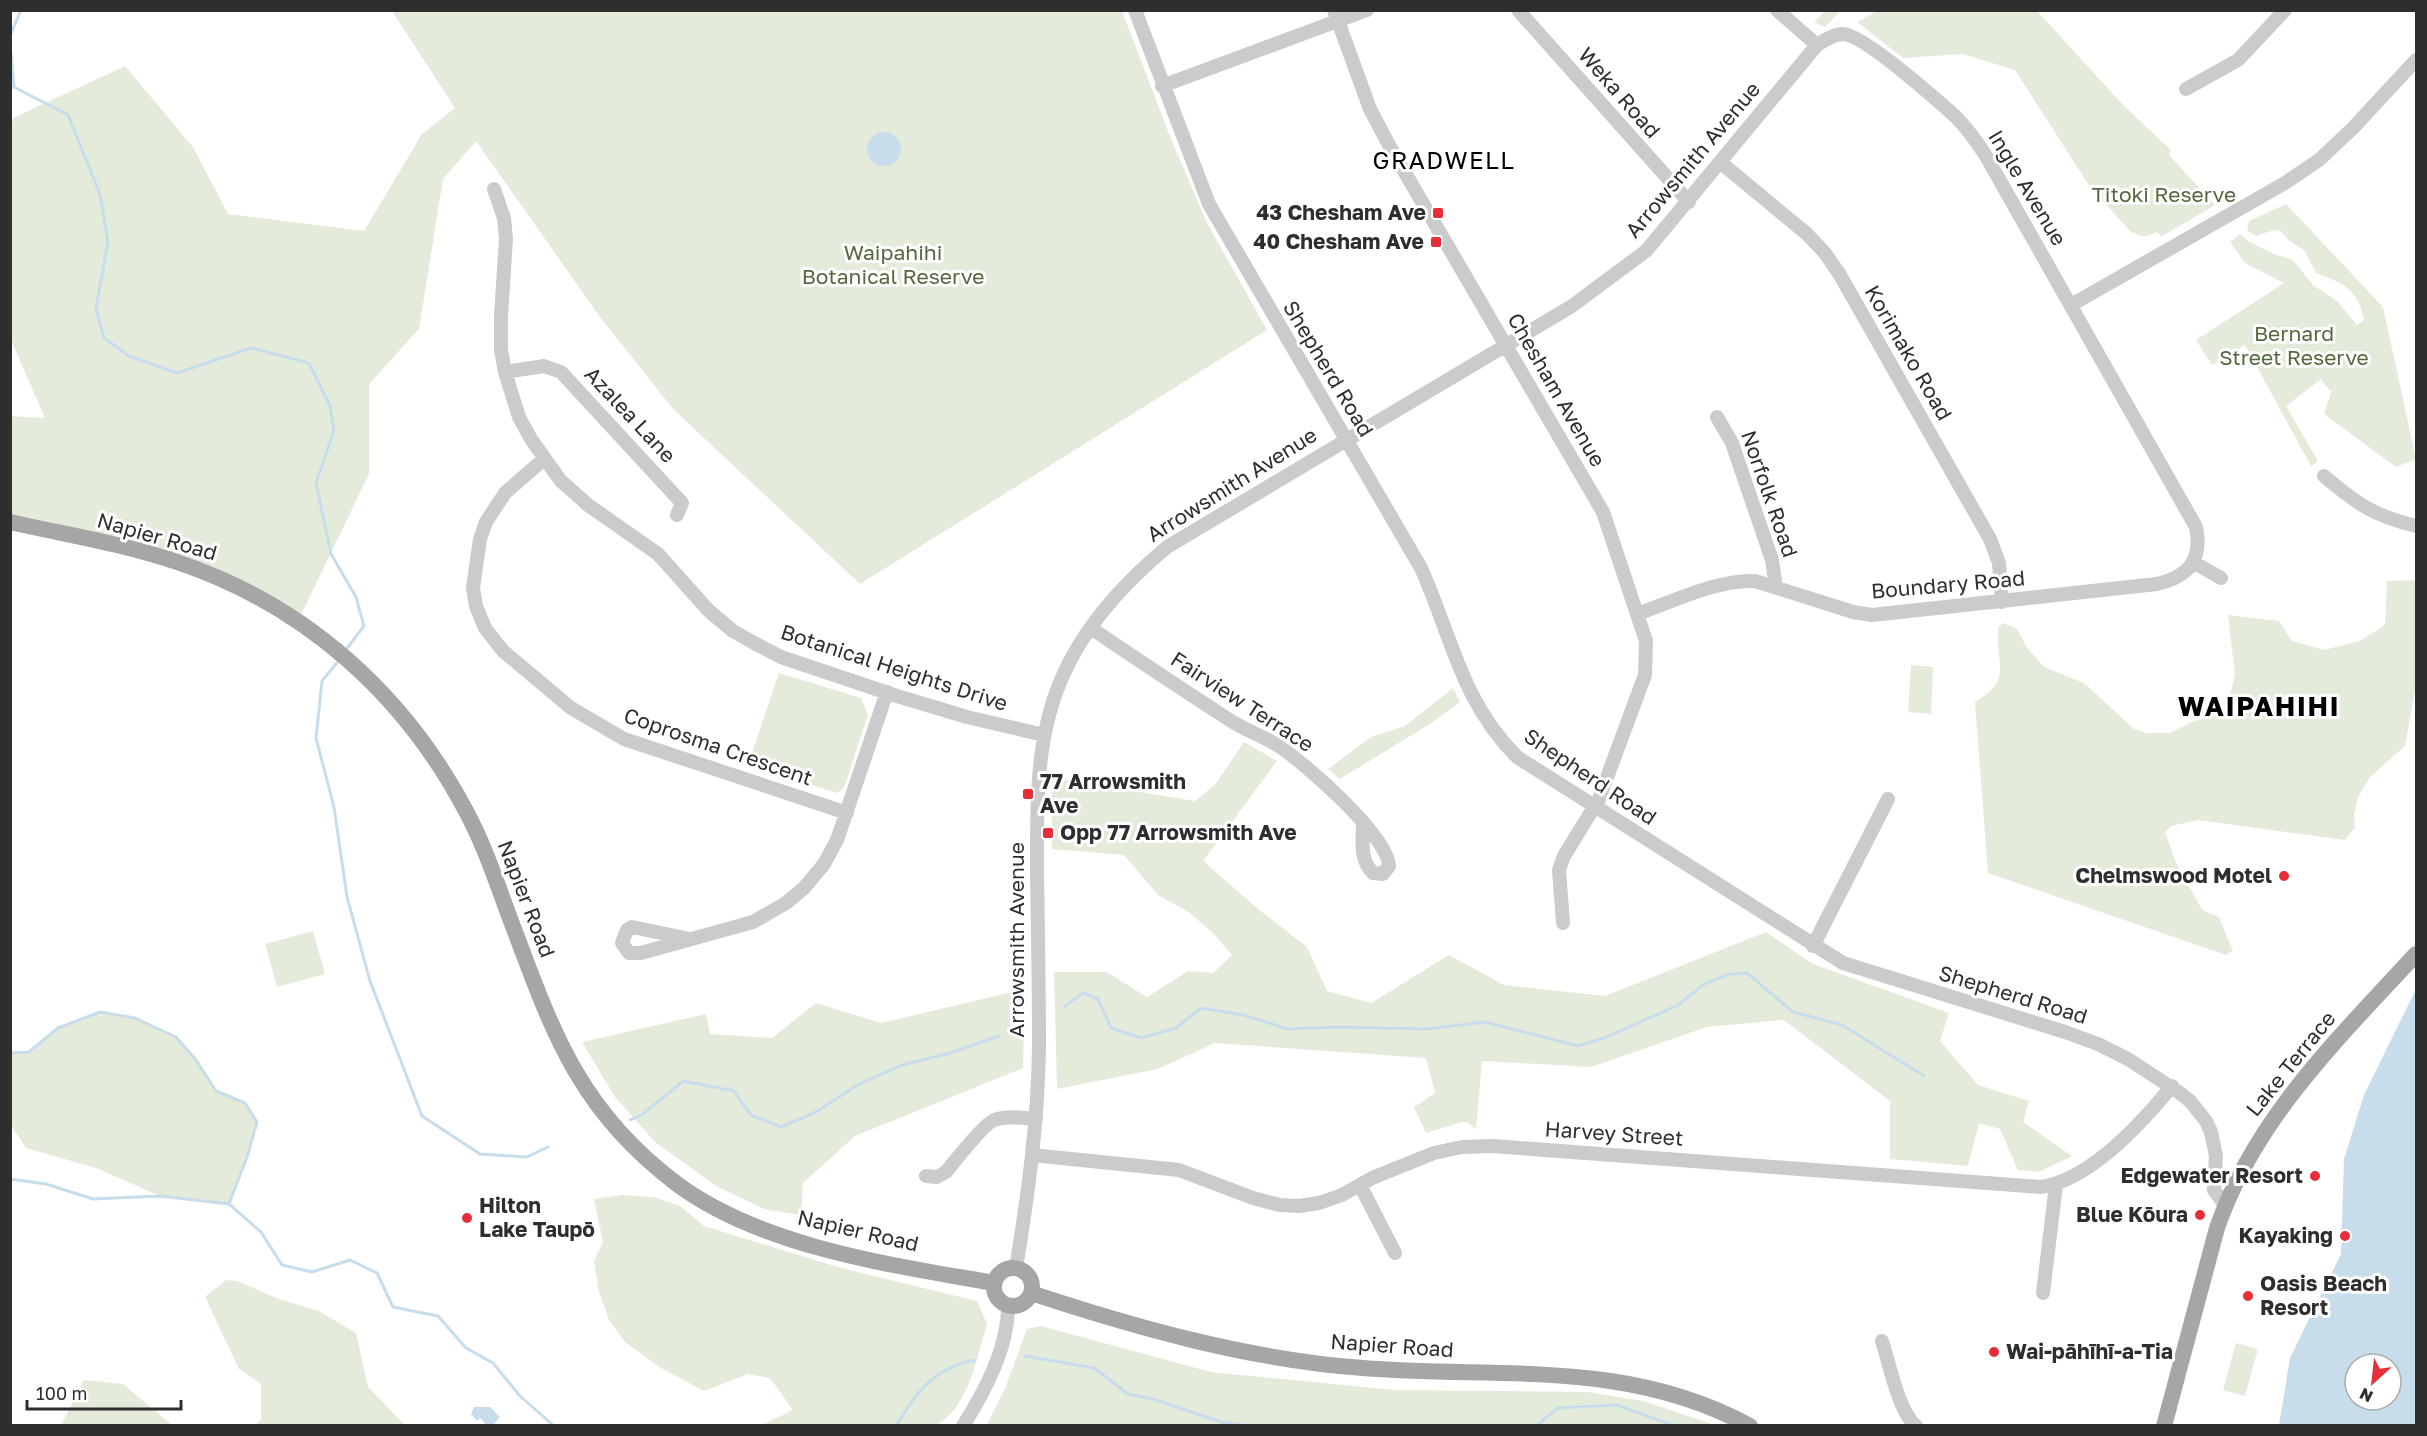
<svg xmlns="http://www.w3.org/2000/svg" width="2427" height="1436" viewBox="0 0 2427 1436" font-family="'Golos Text',sans-serif">
  <style>
    .green { fill: #e4ebdb }
    .water { fill: #c7ddec; fill-rule: evenodd }
    .lines { fill: none; stroke-linecap: round; stroke-linejoin: round }
    .stream { stroke: #c7ddec; stroke-width: 3 }
    .minor { stroke: #cbcbcb; stroke-width: 14 }
    .major { stroke: #a6a6a6; stroke-width: 16 }
    .poi-dot { fill: #e72e38; stroke: #fff; stroke-width: 2 }
    .labels { text-anchor: middle; stroke-width: 6; stroke-linejoin: round; paint-order: stroke }
    .street-label { font-size: 21px; fill: #2e2e2e; stroke: #fff }
    .park-label { font-size: 21px; fill: #506a3b; stroke: #fff }
    .poi-label { font-size: 21px; font-weight: bold; fill: #2e2e2e; stroke: #fff; text-anchor: end }
    .quarter-label { font-size: 24px; letter-spacing: 1.5px; fill: #000; stroke: #fff }
    .district-label { font-size: 27px; font-weight: bold; letter-spacing: 1.5px; fill: #000; stroke: #fff }
  </style>
  <rect width="100%" height="100%" fill="#fff"/>
  <!-- green -->
  <path class="green" d="M392 11H1122L1169 134 1207 223 1267 330 860 584 673 409 600 317 476 141 443 179 419 329 369 384V474L299 619 250 591 11 522 10 416 45 418 11 340 10 130 13 118 125 66 193 147 228 214 364 231 422 134 455 108Z
    M1825 11H1840L1825 27 1814 22Z
    M1877 11H2037L2124 106 2171 150 2169 155 2215 205 2161 237 2157 232 2144 237 2131 232 2090 187 2015 70 1963 54 1903 58 1857 22Z
    M2286 204 2383 307 2416 459 2396 467 2324 414 2332 390 2330 391 2321 379 2286 406 2318 461 2311 466 2245 345 2212 365 2196 340 2284 283 2245 263 2230 242 2240 234 2249 242 2274 254 2293 260 2313 285 2337 301 2357 325 2364 320C2358 289 2343 283 2316 273L2305 251 2288 240 2281 231 2274 230 2256 236 2247 231 2249 221Z
    M2416 580V684L2405 746 2370 777 2358 797 2354 815 2355 828 2345 840 2198 820 2171 826 2165 832 2175 860 2202 910 2219 917 2233 951 2226 955 1988 873 1975 702C2016 679 1993 662 1999 626L2004 623 2017 629 2027 648 2044 667 2084 683 2134 729 2146 733H2170L2192 722 2215 714 2229 700 2235 674 2228 615 2279 621 2292 641 2324 650 2360 641 2385 625 2387 581Z
    M1911 665 1933 667 1931 714 1908 712Z
    M779 673 861 698 868 715 844 788 837 793 748 765Z
    M1453 688 1460 702 1433 722 1340 779 1328 769 1371 737 1405 726Z
    M1244 742 1277 761 1203 861 1258 909 1307 947 1327 991 1371 1003 1449 955 1504 985 1605 996 1766 932 1813 964 1949 1013 1940 1041 1978 1085 2029 1101 2023 1122 2072 1156 2039 1172 2018 1170 2000 1129 1979 1123 1968 1166 1890 1159V1101L1784 1020 1707 1027 1591 1067 1482 1061 1476 1129 1467 1122H1461L1426 1133 1414 1107 1435 1093 1426 1058 1215 1043 1158 1069 1057 1089 1054 972H1107L1147 997 1188 971 1213 973 1232 955 1215 935 1190 913 1158 895 1124 855 1052 849V778L1195 801 1215 785Z
    M313 931 325 974 277 987 265 944Z
    M1025 989 1023 1068 855 1136 803 1183 801 1215 764 1209 716 1186 655 1142 615 1097 582 1042 706 1014 710 1034 772 1038 816 1003 881 1023Z
    M100 1012 135 1018 176 1037 196 1060 216 1091 245 1103 257 1122 247 1157 229 1204 160 1196 96 1168 26 1148 11 1125V1053L29 1052 58 1028Z
    M623 1195 654 1197 680 1206 704 1226 841 1268 977 1301 987 1324C976 1359 970 1404 937 1425H762L793 1410 770 1378 748 1374 704 1391 661 1368 625 1342 609 1320 599 1292 594 1261 603 1242 594 1199Z
    M226 1280 237 1281 279 1299 319 1311 356 1333 368 1387 405 1425H255L261 1419V1384L239 1369 205 1297Z
    M1041 1326 1211 1372 1394 1390 1587 1392 1643 1401 1715 1425H987L1006 1386 1027 1329Z
    M2236 1343 2258 1349 2245 1396 2223 1390Z
    M84 1380 123 1384 172 1425H61Z"/>
  <!-- water -->
  <path class="water" d="M867 149a17 17 0 1 1 34 0a17 17 0 1 1-34 0Z
    M2416 989V1425H2279L2290 1358 2341 1254 2344 1159 2364 1095ZM2355 1364H2391V1400H2355Z
    M474 1407H490L500 1417 493 1425H483L485 1423 480 1418 477 1421 471 1414Z"/>
  <g class="lines">
    <!-- stream -->
    <path class="stream" d="M10 36 21 10
      M10 44 14 87
      M10 87H14L68 115 100 194 108 242 96 308 104 338 129 356 177 373 251 348 309 363 330 406 334 430 316 483 331 554 356 597 364 626 345 651
      M340 659 322 681 316 738 334 807 347 897 370 981 422 1116 480 1154 527 1157 548 1147
      M1065 1006 1083 993 1098 999 1111 1028 1141 1038 1176 1028 1201 1008 1243 1015 1288 1029 1337 1027 1427 1029 1485 1022 1578 1046 1607 1037 1678 1005 1704 984 1730 974 1747 973 1793 1012 1842 1025 1924 1076
      M10 1053 29 1052 58 1028 100 1012 135 1018 176 1037 196 1060 216 1091 245 1103 257 1122 247 1157 229 1204
      M630 1120 643 1114 683 1081 734 1091 751 1115 781 1127 816 1112 859 1084 902 1065 950 1053 999 1036
      M10 1179 46 1184 93 1199 160 1196 229 1204 261 1232 282 1265 312 1272 350 1260 377 1273 393 1307 438 1316 466 1348 493 1363 520 1396 554 1426
      M1025 1356 1094 1368 1128 1394 1153 1399 1221 1422 1249 1426
      M896 1426C916 1392 935 1367 975 1360
      M1536 1426 1558 1408 1617 1405 1675 1426"/>
    <!-- minor -->
    <path class="minor" d="M1135 10 1209 204 1421 568C1452 637 1461 701 1517 757L1843 963 2065 1032 2098 1044 2128 1059 2180 1093 2190 1101 2206 1121 2211 1132 2216 1156 2214 1190 2225 1205
      M1334 10 1370 109 1390 147 1603 512 1646 641 1645 675 1599 799 1564 856 1559 870 1563 923
      M1518 10 1689 202
      M1777 10 1817 45
      M1162 86 1367 10
      M2186 89 2238 60 2285 10
      M1720 162 1807 234 1825 253 1840 275 1990 539 1999 563 2002 602
      M494 189 504 218 506 239 501 316V350L505 372 519 417 531 439 560 480 588 505 658 554 709 611 733 631 756 644 781 657 897 696 967 717 1044 735
      M2071 305 2285 183 2319 160 2353 128 2416 60
      M505 372 544 366 561 372 682 503 677 515
      M1717 417 1732 443 1772 560 1776 587
      M544 459 505 493 486 522 480 539 473 588 476 606 485 628 503 651 571 708 624 739 847 813
      M2324 476C2357 504 2374 516 2416 526
      M2193 562 2221 578
      M1091 628C1136 659 1182 689 1228 719 1244 730 1264 736 1280 747 1306 764 1388 836 1389 866L1383 874 1373 873C1359 859 1363 840 1363 822
      M690 939 632 927 627 930 622 943 629 953H641L753 922 786 903 804 888 824 864 837 840 887 692
      M1813 946 1888 799
      M1032 1155 1179 1170 1253 1198 1280 1205 1299 1206 1319 1203 1342 1195 1372 1178 1434 1153 1462 1147 1492 1146 2041 1187C2090 1180 2141 1124 2172 1086
      M926 1176 937 1177 946 1172C954 1162 983 1125 994 1120 1006 1115 1023 1118 1036 1119
      M1360 1185 1395 1253
      M1016 1268C1028 1195 1038 1122 1039 1048 1039 989 1038 930 1037 872 1037 807 1035 741 1061 680 1083 627 1124 583 1167 547L1572 306 1646 251 1817 45C1825 40 1834 34 1843 34 1864 35 1937 100 1955 116 1967 128 1977 142 1986 156L2196 527C2203 560 2188 577 2157 584L1872 615 1853 612 1755 581C1718 579 1672 602 1637 614
      M2043 1293 2056 1185
      M1882 1341C1889 1362 1899 1413 1916 1426
      M963 1426C985 1391 1008 1348 1008 1306"/>
    <!-- major -->
    <path class="major" d="M10 522C67 535 125 544 180 563 306 606 404 694 466 811 486 848 499 890 514 929 554 1036 581 1112 677 1184 762 1247 891 1265 994 1283
      M994 1287a19 19 0 1 1 38 0a19 19 0 1 1-38 0Z
      M1031 1293C1137 1328 1251 1360 1363 1368 1499 1379 1624 1358 1750 1426
      M2164 1426 2217 1228C2255 1118 2339 1038 2416 954"/>
  </g>
  <!-- markers -->
  <g class="poi-dot">
    <rect x="1432" y="207" width="12" height="12" rx="3"/>
    <rect x="1430" y="236" width="12" height="12" rx="3"/>
    <rect x="1022" y="788" width="12" height="12" rx="3"/>
    <rect x="1042" y="827" width="12" height="12" rx="3"/>
    <circle cx="2284" cy="876" r="6"/>
    <circle cx="2315" cy="1176" r="6"/>
    <circle cx="2200" cy="1215" r="6"/>
    <circle cx="467" cy="1218" r="6"/>
    <circle cx="2345" cy="1236" r="6"/>
    <circle cx="2248" cy="1296" r="6"/>
    <circle cx="1994" cy="1352" r="6"/>
  </g>
  <g class="labels">
    <!-- street labels -->
    <g class="street-label">
      <text transform="translate(1619 93) rotate(49)" y="7">Weka Road</text>
      <text transform="translate(1693 160) rotate(-50)" y="7">Arrowsmith Avenue</text>
      <text transform="translate(2027 188) rotate(59)" y="7">Ingle Avenue</text>
      <text transform="translate(1908 353) rotate(60)" y="7">Korimako Road</text>
      <text transform="translate(1328 369) rotate(59)" y="7">Shepherd Road</text>
      <text transform="translate(1556 390) rotate(60)" y="7">Chesham Avenue</text>
      <text transform="translate(630 415) rotate(47)" y="7">Azalea Lane</text>
      <text transform="translate(1232 485) rotate(-32)" y="7">Arrowsmith Avenue</text>
      <text transform="translate(1769 494) rotate(71)" y="7">Norfolk Road</text>
      <text transform="translate(157 537) rotate(16)" y="7">Napier Road</text>
      <text transform="translate(1948 585) rotate(-5)" y="7">Boundary Road</text>
      <text transform="translate(894 668) rotate(18)" y="7">Botanical Heights Drive</text>
      <text transform="translate(1242 702) rotate(33)" y="7">Fairview Terrace</text>
      <text transform="translate(718 747) rotate(19)" y="7">Coprosma Crescent</text>
      <text transform="translate(1590 777) rotate(34)" y="7">Shepherd Road</text>
      <text transform="translate(526 899) rotate(69)" y="7">Napier Road</text>
      <text transform="translate(1017 940) rotate(-90)" y="7">Arrowsmith Avenue</text>
      <text transform="translate(2013 995) rotate(17)" y="7">Shepherd Road</text>
      <text transform="translate(2291 1064) rotate(-51)" y="7">Lake Terrace</text>
      <text transform="translate(1614 1134) rotate(4)" y="7">Harvey Street</text>
      <text transform="translate(858 1231) rotate(13)" y="7">Napier Road</text>
      <text transform="translate(1392 1346) rotate(4)" y="7">Napier Road</text>
    </g>
    <!-- park labels -->
    <g class="park-label">
      <text x="2164" y="202">Titoki Reserve</text>
      <text x="893" y="260">Waipahihi<tspan x="893" dy="24">Botanical Reserve</tspan></text>
      <text x="2294" y="341">Bernard<tspan x="2294" dy="24">Street Reserve</tspan></text>
    </g>
    <!-- poi labels -->
    <g class="poi-label">
      <text x="1426" y="220">43 Chesham Ave</text>
      <text x="1424" y="249">40 Chesham Ave</text>
      <text x="1040" y="789" text-anchor="start">77 Arrowsmith<tspan x="1040" dy="24">Ave</tspan></text>
      <text x="1060" y="840" text-anchor="start">Opp 77 Arrowsmith Ave</text>
      <text x="2272" y="883">Chelmswood Motel</text>
      <text x="2303" y="1183">Edgewater Resort</text>
      <text x="479" y="1213" text-anchor="start">Hilton<tspan x="479" dy="24">Lake Taupō</tspan></text>
      <text x="2188" y="1222">Blue Kōura</text>
      <text x="2333" y="1243">Kayaking</text>
      <text x="2260" y="1291" text-anchor="start">Oasis Beach<tspan x="2260" dy="24">Resort</tspan></text>
      <text x="2006" y="1359" text-anchor="start">Wai-pāhīhī-a-Tia</text>
    </g>
    <!-- quarter labels -->
    <g class="quarter-label">
      <text x="1444" y="169">GRADWELL</text>
    </g>
    <!-- district labels -->
    <g class="district-label">
      <text x="2259" y="716">WAIPAHIHI</text>
    </g>
  </g>
  <!-- border -->
  <rect width="2427" height="1436" fill="none" stroke="#2e2e2e" stroke-width="24"/>
  <!-- north arrow -->
  <g transform="translate(2373 1382) rotate(207)"><circle r="28" fill="#ffffff" stroke="#ababab" stroke-width="1.5"/>
  <path d="M0-4.5L10 22L0 15L-10 22Z" fill="#e72e38"/>
  <text y="-9" font-size="16" font-weight="bold" text-anchor="middle" fill="#2e2e2e">N</text>
  </g>
  <!-- scale -->
  <path d="M27 1400v9h154v-9" fill="none" stroke="#2e2e2e" stroke-width="3"/>
  <text x="36" y="1400" font-size="18" fill="#2e2e2e" stroke="#ffffff" stroke-width="4.5" paint-order="stroke">100 m</text>
</svg>
